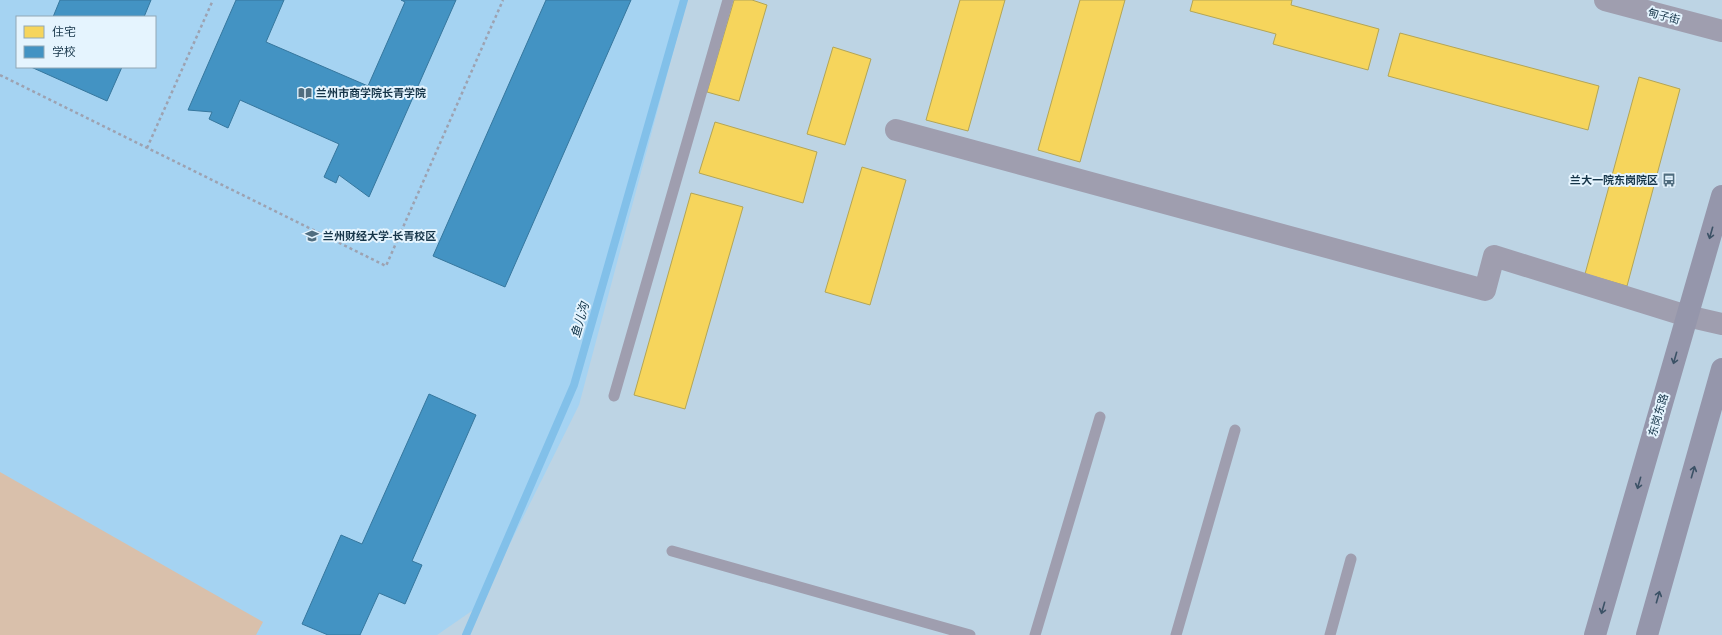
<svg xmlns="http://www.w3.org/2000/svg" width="1722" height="635" viewBox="0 0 1722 635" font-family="'Alegreya Sans','Noto Sans SC',sans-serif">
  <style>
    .built { fill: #a5d3f2; fill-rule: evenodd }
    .pitch { fill: #d9c0ab }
    .homes { fill: #f6d55c; stroke: #b3a556 }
    .schools { fill: #4393c3; stroke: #36779e }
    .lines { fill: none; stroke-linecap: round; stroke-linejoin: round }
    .stream { stroke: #82c0e9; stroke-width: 8 }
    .path { stroke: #9da2b1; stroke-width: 2.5; stroke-dasharray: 3 3; stroke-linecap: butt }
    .lane { stroke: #9f9eaf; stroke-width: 11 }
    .street { stroke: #9f9eaf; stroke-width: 22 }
    .primary { stroke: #9596ab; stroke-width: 22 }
    .oneway { stroke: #3c5266 }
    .labels { text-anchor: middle; stroke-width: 4; stroke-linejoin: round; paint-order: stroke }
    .street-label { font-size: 11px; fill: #163549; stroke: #e5f4fe }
    .poi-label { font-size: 11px; font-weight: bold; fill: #163549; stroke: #e5f4fe; text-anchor: start }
    .water-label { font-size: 12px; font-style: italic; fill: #0a2e43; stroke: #e5f4fe }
  </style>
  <rect width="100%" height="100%" fill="#bdd4e4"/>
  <!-- built -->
  <path class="built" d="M0 0H687L579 405 479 606 437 635H0ZM17 17H155V67H17Z"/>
  <!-- pitch -->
  <path class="pitch" d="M0 472 263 622 256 635H0Z"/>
  <!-- homes -->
  <path class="homes" d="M734 0H752L767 5 739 101 707 92Z
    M960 0H1005L968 131 926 120Z
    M1080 0H1125L1080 162 1038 150Z
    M1193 0H1292L1291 5 1379 29 1368 70 1273 44 1276 34 1190 11Z
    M1400 33 1599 86 1588 130 1388 76Z
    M833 47 871 59 845 145 807 134Z
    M1639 77 1680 89 1627 286 1585 274Z
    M715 122 817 152 803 203 699 173Z
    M862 167 906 180 870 305 825 292Z
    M691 193 743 207 685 409 634 395Z"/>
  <!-- schools -->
  <path class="schools" d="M60 0H151L144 17H53Z
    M236 0H284L266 42 368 86 405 2 401 0H456L369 197 339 175 336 183 324 177 339 144 240 100 228 128 209 119 212 112 188 110Z
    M546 0H631L505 287 433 256Z
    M31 67H122L107 101Z
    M429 394 476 415 412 561 422 565 405 604 379 593 360 635H328L302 624 341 535 362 544Z"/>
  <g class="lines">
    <!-- stream -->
    <path class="stream" d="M466 635 574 385 684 0"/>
    <!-- path -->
    <path class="path" d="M0 75 386 266 503 0
      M147 148 213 0"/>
    <!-- lane -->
    <path class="lane" d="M614 396 728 0
      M672 551 970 635
      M1035 635 1100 417
      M1176 635 1235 430
      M1330 635 1351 559"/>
    <!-- street -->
    <path class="street" d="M1605 0 1722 31
      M896 130 1485 290 1494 256 1687 316 1722 324"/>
    <!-- primary -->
    <path class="primary" d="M1595 635 1722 196
      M1647 635 1722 369"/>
  </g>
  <!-- one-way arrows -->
  <defs><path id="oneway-shaft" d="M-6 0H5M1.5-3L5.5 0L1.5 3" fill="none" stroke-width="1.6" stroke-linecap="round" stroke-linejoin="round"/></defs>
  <g class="oneway">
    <use href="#oneway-shaft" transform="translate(1711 233) rotate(106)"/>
    <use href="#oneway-shaft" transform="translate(1675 358) rotate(106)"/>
    <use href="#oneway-shaft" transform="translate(1693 472) rotate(-74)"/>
    <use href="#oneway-shaft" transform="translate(1639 483) rotate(106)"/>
    <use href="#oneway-shaft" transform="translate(1658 597) rotate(-74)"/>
    <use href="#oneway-shaft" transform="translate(1603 608) rotate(106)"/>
  </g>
  <!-- icons -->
  <defs>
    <g id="library-bare" transform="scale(1.08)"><path d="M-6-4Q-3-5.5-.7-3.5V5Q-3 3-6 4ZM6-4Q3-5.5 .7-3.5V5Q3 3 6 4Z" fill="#506d7f" stroke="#e5f4fe" stroke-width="2.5" paint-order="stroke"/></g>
    <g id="bus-bare" transform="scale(1.08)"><path d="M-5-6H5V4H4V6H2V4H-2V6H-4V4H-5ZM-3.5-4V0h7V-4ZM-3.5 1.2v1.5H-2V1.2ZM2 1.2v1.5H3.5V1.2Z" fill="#506d7f" stroke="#e5f4fe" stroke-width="2.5" paint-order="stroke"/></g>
    <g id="university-bare" transform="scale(1.08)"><path d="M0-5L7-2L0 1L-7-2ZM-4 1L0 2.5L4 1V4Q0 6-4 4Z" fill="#506d7f" stroke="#e5f4fe" stroke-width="2.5" paint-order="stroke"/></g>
  </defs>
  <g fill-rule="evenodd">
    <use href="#library-bare" x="305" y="93"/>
    <use href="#bus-bare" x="1669" y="180"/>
    <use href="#university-bare" x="312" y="236"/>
  </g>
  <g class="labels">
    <!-- street labels -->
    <g class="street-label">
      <text transform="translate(1664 16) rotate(15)" y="4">甸子街</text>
      <text transform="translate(1658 415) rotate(-74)" y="4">东岗东路</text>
    </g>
    <!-- poi labels -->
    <g class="poi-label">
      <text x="316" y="97">兰州市商学院长青学院</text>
      <text x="1658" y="184" text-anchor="end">兰大一院东岗院区</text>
      <text x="323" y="240">兰州财经大学-长青校区</text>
    </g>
    <!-- water labels -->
    <g class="water-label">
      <text transform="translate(580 320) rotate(-74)" y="4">鱼儿沟</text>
    </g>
  </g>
  <!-- legend -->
  <rect x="16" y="16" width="140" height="52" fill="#e5f4fe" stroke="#92a8b6"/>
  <rect x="24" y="26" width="20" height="12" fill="#f6d55c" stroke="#92a8b6"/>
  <text x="52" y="36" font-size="12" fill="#163549">住宅</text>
  <rect x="24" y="46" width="20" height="12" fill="#4393c3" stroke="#92a8b6"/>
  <text x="52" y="56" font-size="12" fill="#163549">学校</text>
</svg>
